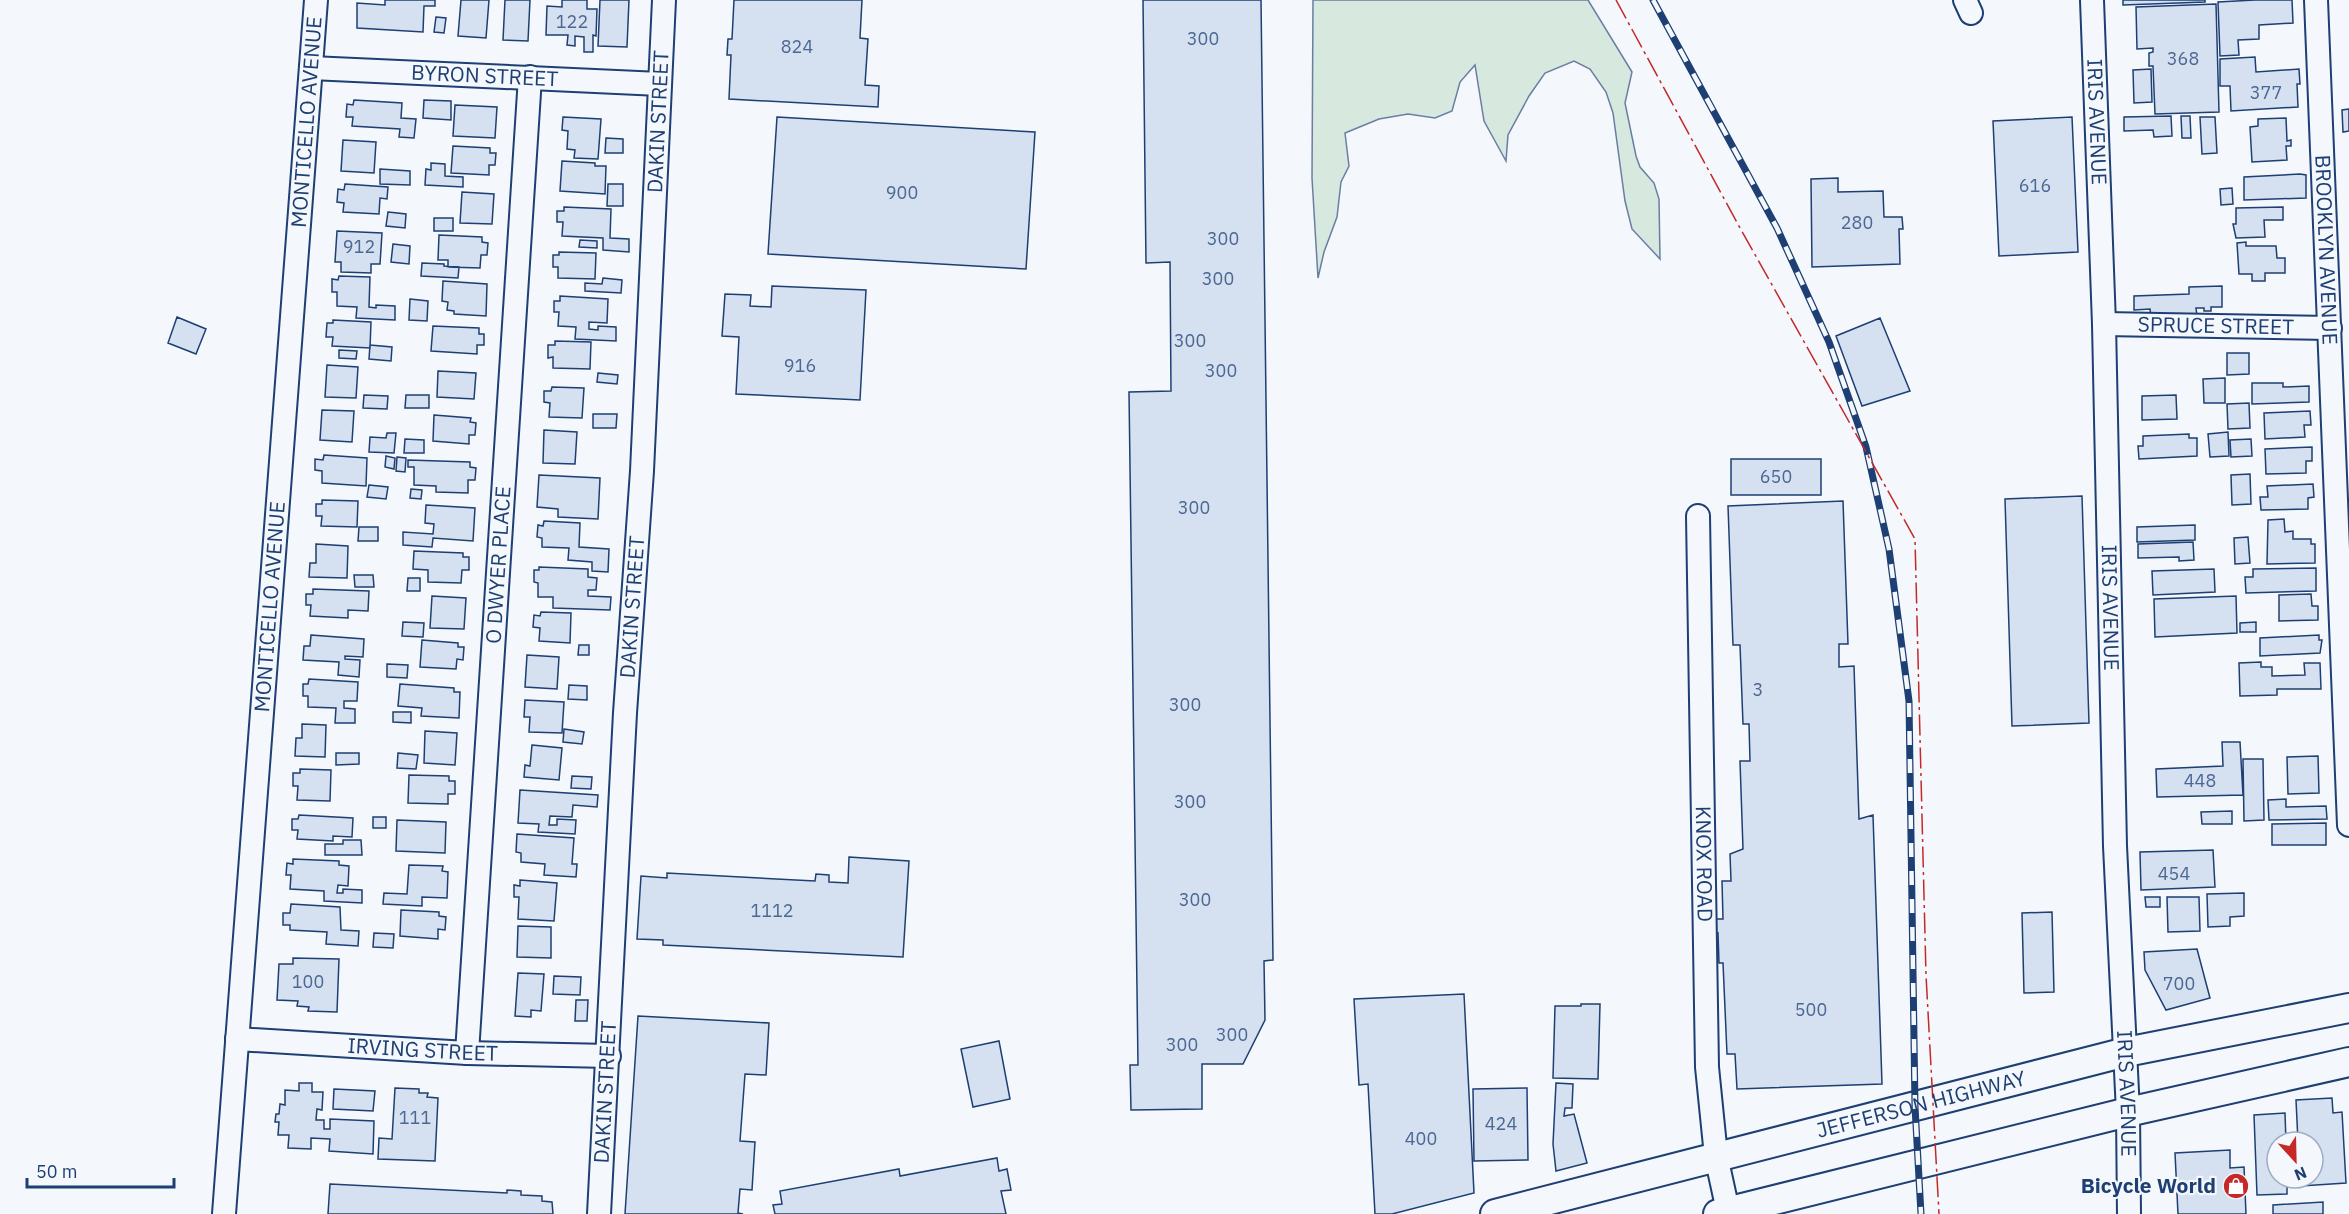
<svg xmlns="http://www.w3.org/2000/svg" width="2349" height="1214" viewBox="0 0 2349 1214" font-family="'IBM Plex Sans',sans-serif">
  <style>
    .green { fill: #d7e8df; stroke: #687fa3; stroke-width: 1.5 }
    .building { fill: #d5e0f0; stroke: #1d3f73; stroke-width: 1.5 }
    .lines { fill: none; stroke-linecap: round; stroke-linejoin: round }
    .minor-casing { stroke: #1d3f73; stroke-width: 26 }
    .major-casing { stroke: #1d3f73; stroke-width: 32 }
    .minor { stroke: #f4f7fb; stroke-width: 22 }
    .major { stroke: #f4f7fb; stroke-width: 28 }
    .rail-casing { stroke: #1d3f73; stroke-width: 7 }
    .rail { stroke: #f4f7fb; stroke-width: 4.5; stroke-dasharray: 14; stroke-linecap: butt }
    .power { stroke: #c62828; stroke-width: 1.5; stroke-dasharray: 21 4.5 3 4.5; stroke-linecap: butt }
    .labels { text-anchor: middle; stroke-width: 4.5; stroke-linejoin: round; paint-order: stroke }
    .number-label { font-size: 18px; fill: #4b6792 }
    .street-label { font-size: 21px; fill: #1d3f73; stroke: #f4f7fb }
    .poi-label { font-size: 21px; font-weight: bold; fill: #1d3f73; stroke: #f4f7fb; text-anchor: end }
  </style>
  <rect width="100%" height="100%" fill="#f4f7fb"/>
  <!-- green -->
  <path class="green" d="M1313 0H1588L1632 72 1625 103 1636 156 1640 167 1654 183 1659 199 1660 259 1632 229 1625 201 1613 113 1606 92 1590 69 1574 61 1545 73 1529 96 1508 135 1506 161 1484 121 1475 65 1460 82 1452 111 1435 118 1408 114 1379 119 1345 133 1349 166 1341 182 1337 217 1324 252 1318 278 1312 178Z"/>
  <!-- building -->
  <path class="building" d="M385 0H435V6H424L423 32 357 28V3L385 5Z
    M461 0H489L486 38 458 36Z
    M505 0H530L528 41 503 40Z
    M562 0H587V9H597L596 36 593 35V52H584V37L575 36V46L567 45 568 35H546L547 6 562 7Z
    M600 0H629L627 47 598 46Z
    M734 0H862L860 38 868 39 865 85 879 86 878 107 729 99 731 55H727L728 39H732Z
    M1143 0H1261L1273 960 1264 961 1265 1020 1243 1064H1202V1109L1131 1110 1130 1065H1138L1129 392 1171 391 1170 262 1146 263Z
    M2123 0H2205V2L2123 5Z
    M2255 0H2292L2293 23 2259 25V39L2238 40 2239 55 2220 56 2218 2Z
    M2216 4 2219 112 2155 114 2153 66H2149V53L2153 52V48L2137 49 2136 7Z
    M436 17 446 18 444 33 434 32Z
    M2255 57 2256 72 2299 69 2300 84H2297L2298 107 2231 111 2230 86H2220V59Z
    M2151 69 2152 102 2134 103 2133 70Z
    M354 100 402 103 401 118 416 119 414 138 399 137 400 129 352 126 353 117H346L347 104 353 105Z
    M424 100 451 101V120L423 118Z
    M455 105 497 107 495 138 453 136Z
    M2349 109V131L2343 132 2342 110Z
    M2171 116 2172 136 2154 137 2153 130 2124 131V117Z
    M2181 116H2190L2191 138H2182Z
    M563 117 601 119 598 159 574 158 575 150 567 149 568 131 562 130Z
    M777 117 1035 132 1026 269 768 254Z
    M2072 117 2078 252 1999 256 1993 121Z
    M2200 117H2215L2217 153 2202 154Z
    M2286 118 2287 141 2291 140V146H2286L2287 160 2252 162 2250 127 2258 126V119Z
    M606 138 623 139V153H605Z
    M343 140 376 142 374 173 341 171Z
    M453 146 490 148V153H496L495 165H489V175L451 173Z
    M562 161 595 163V166H606L605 194 560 191Z
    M431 163 445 164V176L463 177V187L425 185 426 169 431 170Z
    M380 169 410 171V185L380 184Z
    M2300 174 2306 175V198L2244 200V177Z
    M1838 178V192L1883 191 1884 217H1902L1903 229H1899L1900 264 1812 267 1811 179Z
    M345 184 388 187 387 199 380 198 379 214 343 212 344 203 337 202 338 189 344 190Z
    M608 184H623V206H607Z
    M2232 188 2233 204 2221 205 2220 189Z
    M462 192 494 194 492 224 460 223Z
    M564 207 611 209 610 238 629 239V252L603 250V238L562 236 563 222H557V211H564Z
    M2283 207V220H2264L2265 237 2236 238 2233 224H2236V208Z
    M388 212 406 214 405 228 386 226Z
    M434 218H453V231H434Z
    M337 231 382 233 380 264H371V273L341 272V262H335Z
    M439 235 482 237V242L488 243 487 255H481L480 268 448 267V260H438Z
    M580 240 597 241V248L579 247Z
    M2246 242V246H2276L2277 258H2285V273H2265V281H2252V274H2239L2237 243Z
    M393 244 410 246 409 264 391 262Z
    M559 252 596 253 595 279 558 278V267H553V255H559Z
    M422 263 444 264V266L459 267 458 278 421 276Z
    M339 276 370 277 369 307 376 308V305L395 306V320L356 318 357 307 337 306V292H332V279L338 280Z
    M603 278 622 280 621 293 585 291V283L602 284Z
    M443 281 487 284 486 316 454 314V311L447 310 448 302 442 301Z
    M772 286 866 290 860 400 736 394 739 337 722 336 725 294 751 295 750 306 771 307Z
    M2222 286V307H2211V311H2204V308H2196L2197 316 2151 317 2150 309 2134 310V296L2189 294V287Z
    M560 296 608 299 607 323 589 322V329L598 330V326L616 327V341L575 339 576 327 558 326 559 312H554V301H560Z
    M410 299 428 301 427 321 409 320Z
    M177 317 206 329 196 354 168 343Z
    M1880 318 1910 391 1862 406 1836 336Z
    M333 320 371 322 370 348 332 346 333 337H326L327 323H333Z
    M433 326 479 328V334H484V345H477V354L431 351Z
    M555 341 591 342 590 369 553 368V357L548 358V345H555Z
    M370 345 392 347 391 361 369 359Z
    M339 350 357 351 356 359 339 358Z
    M2227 353H2249V374L2227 375Z
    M327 365 358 367 356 398 325 397Z
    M438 371 476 373 474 399 437 397Z
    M598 373 618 375 617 384 597 382Z
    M2225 378V403H2204L2203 379Z
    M2252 383H2283V387L2309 386V402L2252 404Z
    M552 387 584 388 582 418 549 417 550 403 544 402V391H551Z
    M364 395 388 396 387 409 363 408Z
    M406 395H429V408H405Z
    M2176 395 2177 419 2142 420V396Z
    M2249 403 2250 428 2228 429 2227 404Z
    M322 410 354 411 352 442 320 440Z
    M2310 411 2311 425H2304L2305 437 2265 439 2264 413Z
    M593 414H617L616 428H593Z
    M434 415 471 418 470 422 476 423 475 435H469V444L433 441Z
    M544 430 577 432 575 464 543 463Z
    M2228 432 2229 456 2210 457 2208 434Z
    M387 433H396L394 453 369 452 370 437 386 438Z
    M2189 434V438H2197V456L2139 459 2138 446H2143V436Z
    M405 439 424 440V453H404Z
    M2251 439 2252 456 2231 457 2230 440Z
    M2312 447V461H2306V473L2266 474 2265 449Z
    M324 455 367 458 366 486 322 483V471L315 470V459L323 460Z
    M386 456 395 458 394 469 385 467Z
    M397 457 406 458 405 472 396 471Z
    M1731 459H1821V495H1731Z
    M408 460 470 462V467L476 468 475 480H468V493L436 492V486L414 485V467H408Z
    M2250 474 2251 504 2232 505 2231 475Z
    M539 475 600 478 598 519 558 517V509L537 507Z
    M2313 484 2314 497 2308 498V509L2261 510 2260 497H2268L2267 486Z
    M369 485 388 487 386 499 367 497Z
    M411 489 422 490 421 499 410 498Z
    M2082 496 2089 723 2012 726 2005 499Z
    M322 500 358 501 357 527 321 526 322 516H316V504H322Z
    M1843 501 1848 644H1839V667L1854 666 1859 819 1873 815 1882 1084 1737 1089 1735 1054H1727L1723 963H1719L1718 933 1712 934 1711 919H1723L1722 881H1731L1730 854 1743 849 1740 761H1750L1749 724H1743L1740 645H1733L1728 506Z
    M426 505 475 508 473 541 433 538 432 547 403 545V532L433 534 434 524 425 523Z
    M2284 519 2285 532 2293 531V539H2311V544H2315V563L2267 564 2268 520Z
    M544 521 580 523 579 547 609 549 608 572 592 571V562L568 560 569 548 542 547V538L537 537 538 525 543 526Z
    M2195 525V540L2137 542V527Z
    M359 527H378V541H358Z
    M2248 537 2250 563 2235 564 2234 538Z
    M2193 542 2194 560 2179 561V557L2138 558V544Z
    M316 544 348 546 347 578 309 577 310 563H316Z
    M414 551 463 553V557H469V570H462L461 583 428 582V570L413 569Z
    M539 567 588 569V577L597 578 596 590H588V596L611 597 610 610 553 608V597H538V583L534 582V570H539Z
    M2316 568V591L2246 593 2245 577H2253V569Z
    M2214 569 2215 592 2153 595 2152 571Z
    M354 575H373L374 587H355Z
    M408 578H420V591H407Z
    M313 589 369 591 368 611 348 610V618L310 616 311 605H306V594H313Z
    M2311 594 2312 606H2318V620L2279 621V595Z
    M432 596 466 598 464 629 430 628Z
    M2236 596 2237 633 2155 637 2154 599Z
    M541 612 571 613 570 643 539 641 540 628 533 627 534 615 540 616Z
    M403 622 424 623 423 637 402 636Z
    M2256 622V632H2240V623Z
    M311 635 364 639 363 657 345 656V659L360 660 359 677 338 675 339 662 303 660 304 646H310Z
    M2319 635V640H2322L2320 653 2260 656V638Z
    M422 640 458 643V647H464L463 660 457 659 456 669 420 667Z
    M579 645H589V655H578Z
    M527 655 559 657 557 689 525 687Z
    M2261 662V667H2272V676L2305 675 2304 663H2320L2321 689H2277V695L2240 696 2239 663Z
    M387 664 408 665 407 678 387 677Z
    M309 679 358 682 357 701H344V708L355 709V723H335L336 708 308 707V696H303V684H308Z
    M400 684 454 688V692H460L459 718 421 716 422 708 398 706Z
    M569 685 587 686V700L568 699Z
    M525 700 564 702 562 733 529 732 530 717H524Z
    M393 712H411V723L393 722Z
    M302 724 326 725 325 757 295 756 296 738H302Z
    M564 729 584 732 582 744 563 742Z
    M425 731 457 733 455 765 424 763Z
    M2222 742H2240L2243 795 2157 797 2156 769 2223 766Z
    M532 745 562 748 559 780 524 777 525 765 530 766Z
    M336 753H359V764L336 765Z
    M398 753 418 755 416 769 397 768Z
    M2318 756 2319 793 2288 794 2287 757Z
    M2243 759H2263L2264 820 2244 821Z
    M300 769 331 770 330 801 297 800 298 786H293V773H300Z
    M409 775 449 776V781H455V794H448V804L408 803Z
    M572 776 592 777 591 789 571 788Z
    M520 790 598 795 597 807 573 805 572 817 550 816 549 825H557V819L576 820 575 834 538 832 539 824 518 823Z
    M2286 799V807L2326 806 2327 819 2269 820 2268 800Z
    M2232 811V824H2202L2201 812Z
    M299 815 353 818 352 837 333 836V841L297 839 298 830H292V819H298Z
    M373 817H386V828H373Z
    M397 820 446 822 445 853 396 851Z
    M2326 823V845H2272V824Z
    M517 834 574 838 572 864H577L576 877 544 875 545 864 521 862V853L516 852Z
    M343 840H361L362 855H325V844H343Z
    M2213 850 2215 887 2141 890 2140 852Z
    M849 857 909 861 903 957 663 945V940L637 939 641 876 667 878V873L815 881 816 874 829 875V882L848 883Z
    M293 859 339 861V865L349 866 348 886 338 885 337 893H343V889L362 890V903L324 901V891L290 889 291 875H286L287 863 293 864Z
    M409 865 443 866 442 871 448 872 447 898 422 897V906L383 904 384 893 407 894Z
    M520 880 557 883 554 921 518 919 519 897H514V885L520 886Z
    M2244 893V916L2230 917V926L2208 927 2207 894Z
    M2145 897H2160V907H2146Z
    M2167 897H2199L2200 931 2168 932Z
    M291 904 340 907 341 930 359 931 358 946 326 944 327 932 290 930V925H283V913H290Z
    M401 910 439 912V916L446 917 445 930 438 929V939L400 936Z
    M2052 912 2054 992 2024 993 2022 913Z
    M518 926 551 927V958L517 957Z
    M374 933 394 934 393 948 373 947Z
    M2197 949 2210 998 2166 1010 2145 970 2144 952Z
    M293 958 339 959 337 1012 308 1011 309 1007 297 1006 298 1001 277 1000 279 964H293Z
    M518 973 544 974 541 1011 531 1010V1017L515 1016Z
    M554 976 581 977 580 995 553 994Z
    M1464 994 1474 1193 1392 1214H1375L1368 1084 1359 1085 1354 999Z
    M576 1000H588L587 1021H575Z
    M1581 1004H1600L1598 1079 1553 1078 1555 1006H1581Z
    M638 1016 769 1023 766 1075 745 1074 740 1141 755 1142 752 1190 740 1189 738 1213 743 1214H625Z
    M999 1041 1010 1099 973 1107 961 1049Z
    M299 1083H312V1092H323L322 1110 317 1109 316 1120H324V1129H330V1119L374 1121 373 1154 329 1151 330 1139 311 1138V1149L288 1148 289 1135H278L279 1122H275L276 1114H279L280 1104 285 1105V1090L299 1091Z
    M1556 1083 1573 1084 1572 1108H1565L1564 1116 1574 1114 1587 1163 1556 1171 1553 1144Z
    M395 1088 419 1089V1093H428L427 1097 438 1098 435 1161 378 1159 379 1138 392 1139Z
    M1527 1088 1528 1160 1474 1161 1473 1089Z
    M334 1089 375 1091 373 1111 333 1109Z
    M2332 1098 2333 1113 2342 1112 2346 1183 2301 1186V1178H2313V1142H2298L2296 1100Z
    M2285 1113 2286 1142H2277V1178H2287V1194L2257 1195 2254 1115Z
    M2230 1150V1168L2244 1167 2246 1214H2178L2175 1153Z
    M997 1158 999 1171 1007 1169 1011 1190 1001 1191 1006 1214H775L773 1205 782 1204 780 1191 899 1169 900 1176Z
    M330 1184 507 1193V1190L521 1191V1195L542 1196V1201L552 1202 553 1214H328Z
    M2323 1202V1214H2273V1205Z"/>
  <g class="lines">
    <!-- minor casing -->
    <g class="minor-casing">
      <g id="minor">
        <path d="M1965 0 1971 13"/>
        <path id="s1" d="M2092 0 2104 324 2115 846 2128 1112 2129 1214"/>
        <path id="s2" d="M2316 0 2349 825"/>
        <path id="s3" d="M311 68 660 84"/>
        <path id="s4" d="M2104 324 2330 328"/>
        <path id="s5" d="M1698 516 1707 1067 1716 1156 1728 1211"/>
        <path id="s6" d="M237 1039 467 1053 609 1056"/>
        <path id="s7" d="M467 1053 530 77"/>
        <path id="s8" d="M224 1214 316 0"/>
        <path id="s9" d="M599 1214 625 713 642 471 664 0"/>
      </g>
    </g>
    <!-- major casing -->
    <g class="major-casing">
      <g id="major">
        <path id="s10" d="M1495 1214 2126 1052 2349 1008"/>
        <path d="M1718 1214 2128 1112 2349 1062"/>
      </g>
    </g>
    <!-- minor -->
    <use href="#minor" class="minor"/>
    <!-- major -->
    <use href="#major" class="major"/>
    <!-- rail casing -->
    <g class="rail-casing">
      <path id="rail" d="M1653 0 1777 228 1829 342 1866 447 1889 549 1909 701 1915 1107 1921 1214"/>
    </g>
    <!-- rail -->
    <use href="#rail" class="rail"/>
    <!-- power -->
    <path class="power" d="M1616 0 1740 228 1915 539 1926 975 1939 1214"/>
  </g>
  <!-- icons -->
  <defs>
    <g id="shop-disc" transform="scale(1.35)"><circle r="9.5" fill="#c62828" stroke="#f4f7fb"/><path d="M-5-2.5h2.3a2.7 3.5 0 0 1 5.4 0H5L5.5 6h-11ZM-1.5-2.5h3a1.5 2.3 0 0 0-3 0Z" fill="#fff"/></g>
  </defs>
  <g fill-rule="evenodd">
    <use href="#shop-disc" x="2236" y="1186"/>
  </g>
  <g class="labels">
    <!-- number labels -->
    <g class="number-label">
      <text x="572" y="28">122</text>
      <text x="1203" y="45">300</text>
      <text x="797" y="53">824</text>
      <text x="2183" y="65">368</text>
      <text x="2266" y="99">377</text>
      <text x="2035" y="192">616</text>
      <text x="902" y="199">900</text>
      <text x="1857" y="229">280</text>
      <text x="1223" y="245">300</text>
      <text x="359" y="253">912</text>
      <text x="1218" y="285">300</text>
      <text x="1190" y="347">300</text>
      <text x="800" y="372">916</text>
      <text x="1221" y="377">300</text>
      <text x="1776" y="483">650</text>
      <text x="1194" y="514">300</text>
      <text x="1758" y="696">3</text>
      <text x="1185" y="711">300</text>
      <text x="2200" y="787">448</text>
      <text x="1190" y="808">300</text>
      <text x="2174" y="880">454</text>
      <text x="1195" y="906">300</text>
      <text x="772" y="917">1112</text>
      <text x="308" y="988">100</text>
      <text x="2179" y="990">700</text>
      <text x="1811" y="1016">500</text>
      <text x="1232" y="1041">300</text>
      <text x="1182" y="1051">300</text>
      <text x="415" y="1124">111</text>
      <text x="1501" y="1130">424</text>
      <text x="1421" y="1145">400</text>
    </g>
    <!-- street labels -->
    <g class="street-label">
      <text dy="7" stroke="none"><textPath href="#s3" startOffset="174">BYRON STREET</textPath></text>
      <text dy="7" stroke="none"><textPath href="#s1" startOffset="122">IRIS AVENUE</textPath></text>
      <text dy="7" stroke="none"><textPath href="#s8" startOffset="1095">MONTICELLO AVENUE</textPath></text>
      <text dy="7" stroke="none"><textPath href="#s9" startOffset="1094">DAKIN STREET</textPath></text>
      <text dy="7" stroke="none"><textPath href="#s2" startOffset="250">BROOKLYN AVENUE</textPath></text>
      <text dy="7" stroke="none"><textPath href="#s4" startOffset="112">SPRUCE STREET</textPath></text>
      <text dy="7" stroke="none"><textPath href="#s7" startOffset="489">O DWYER PLACE</textPath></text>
      <text dy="7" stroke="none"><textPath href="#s8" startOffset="609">MONTICELLO AVENUE</textPath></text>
      <text dy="7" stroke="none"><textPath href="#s9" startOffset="608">DAKIN STREET</textPath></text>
      <text dy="7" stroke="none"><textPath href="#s1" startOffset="608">IRIS AVENUE</textPath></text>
      <text dy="7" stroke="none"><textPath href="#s5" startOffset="348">KNOX ROAD</textPath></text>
      <text dy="7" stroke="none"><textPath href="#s6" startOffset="186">IRVING STREET</textPath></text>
      <text dy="7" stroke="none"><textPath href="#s9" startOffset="122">DAKIN STREET</textPath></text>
      <text dy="7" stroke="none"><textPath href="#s1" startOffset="1094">IRIS AVENUE</textPath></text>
      <text dy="7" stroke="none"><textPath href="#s10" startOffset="440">JEFFERSON HIGHWAY</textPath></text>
    </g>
    <!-- poi labels -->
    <g class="poi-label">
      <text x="2216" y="1193">Bicycle World</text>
    </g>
  </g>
  <!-- north arrow -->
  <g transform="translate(2295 1160) rotate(158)"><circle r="28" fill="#f4f7fb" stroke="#9eadc5" stroke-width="1.5"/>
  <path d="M0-4.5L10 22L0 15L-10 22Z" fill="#c62828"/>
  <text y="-9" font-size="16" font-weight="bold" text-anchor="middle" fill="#1d3f73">N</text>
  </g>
  <!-- scale -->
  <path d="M27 1178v9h147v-9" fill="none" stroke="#1d3f73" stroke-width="3"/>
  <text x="36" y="1178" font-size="18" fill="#1d3f73" stroke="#f4f7fb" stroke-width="4.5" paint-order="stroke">50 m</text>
</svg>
